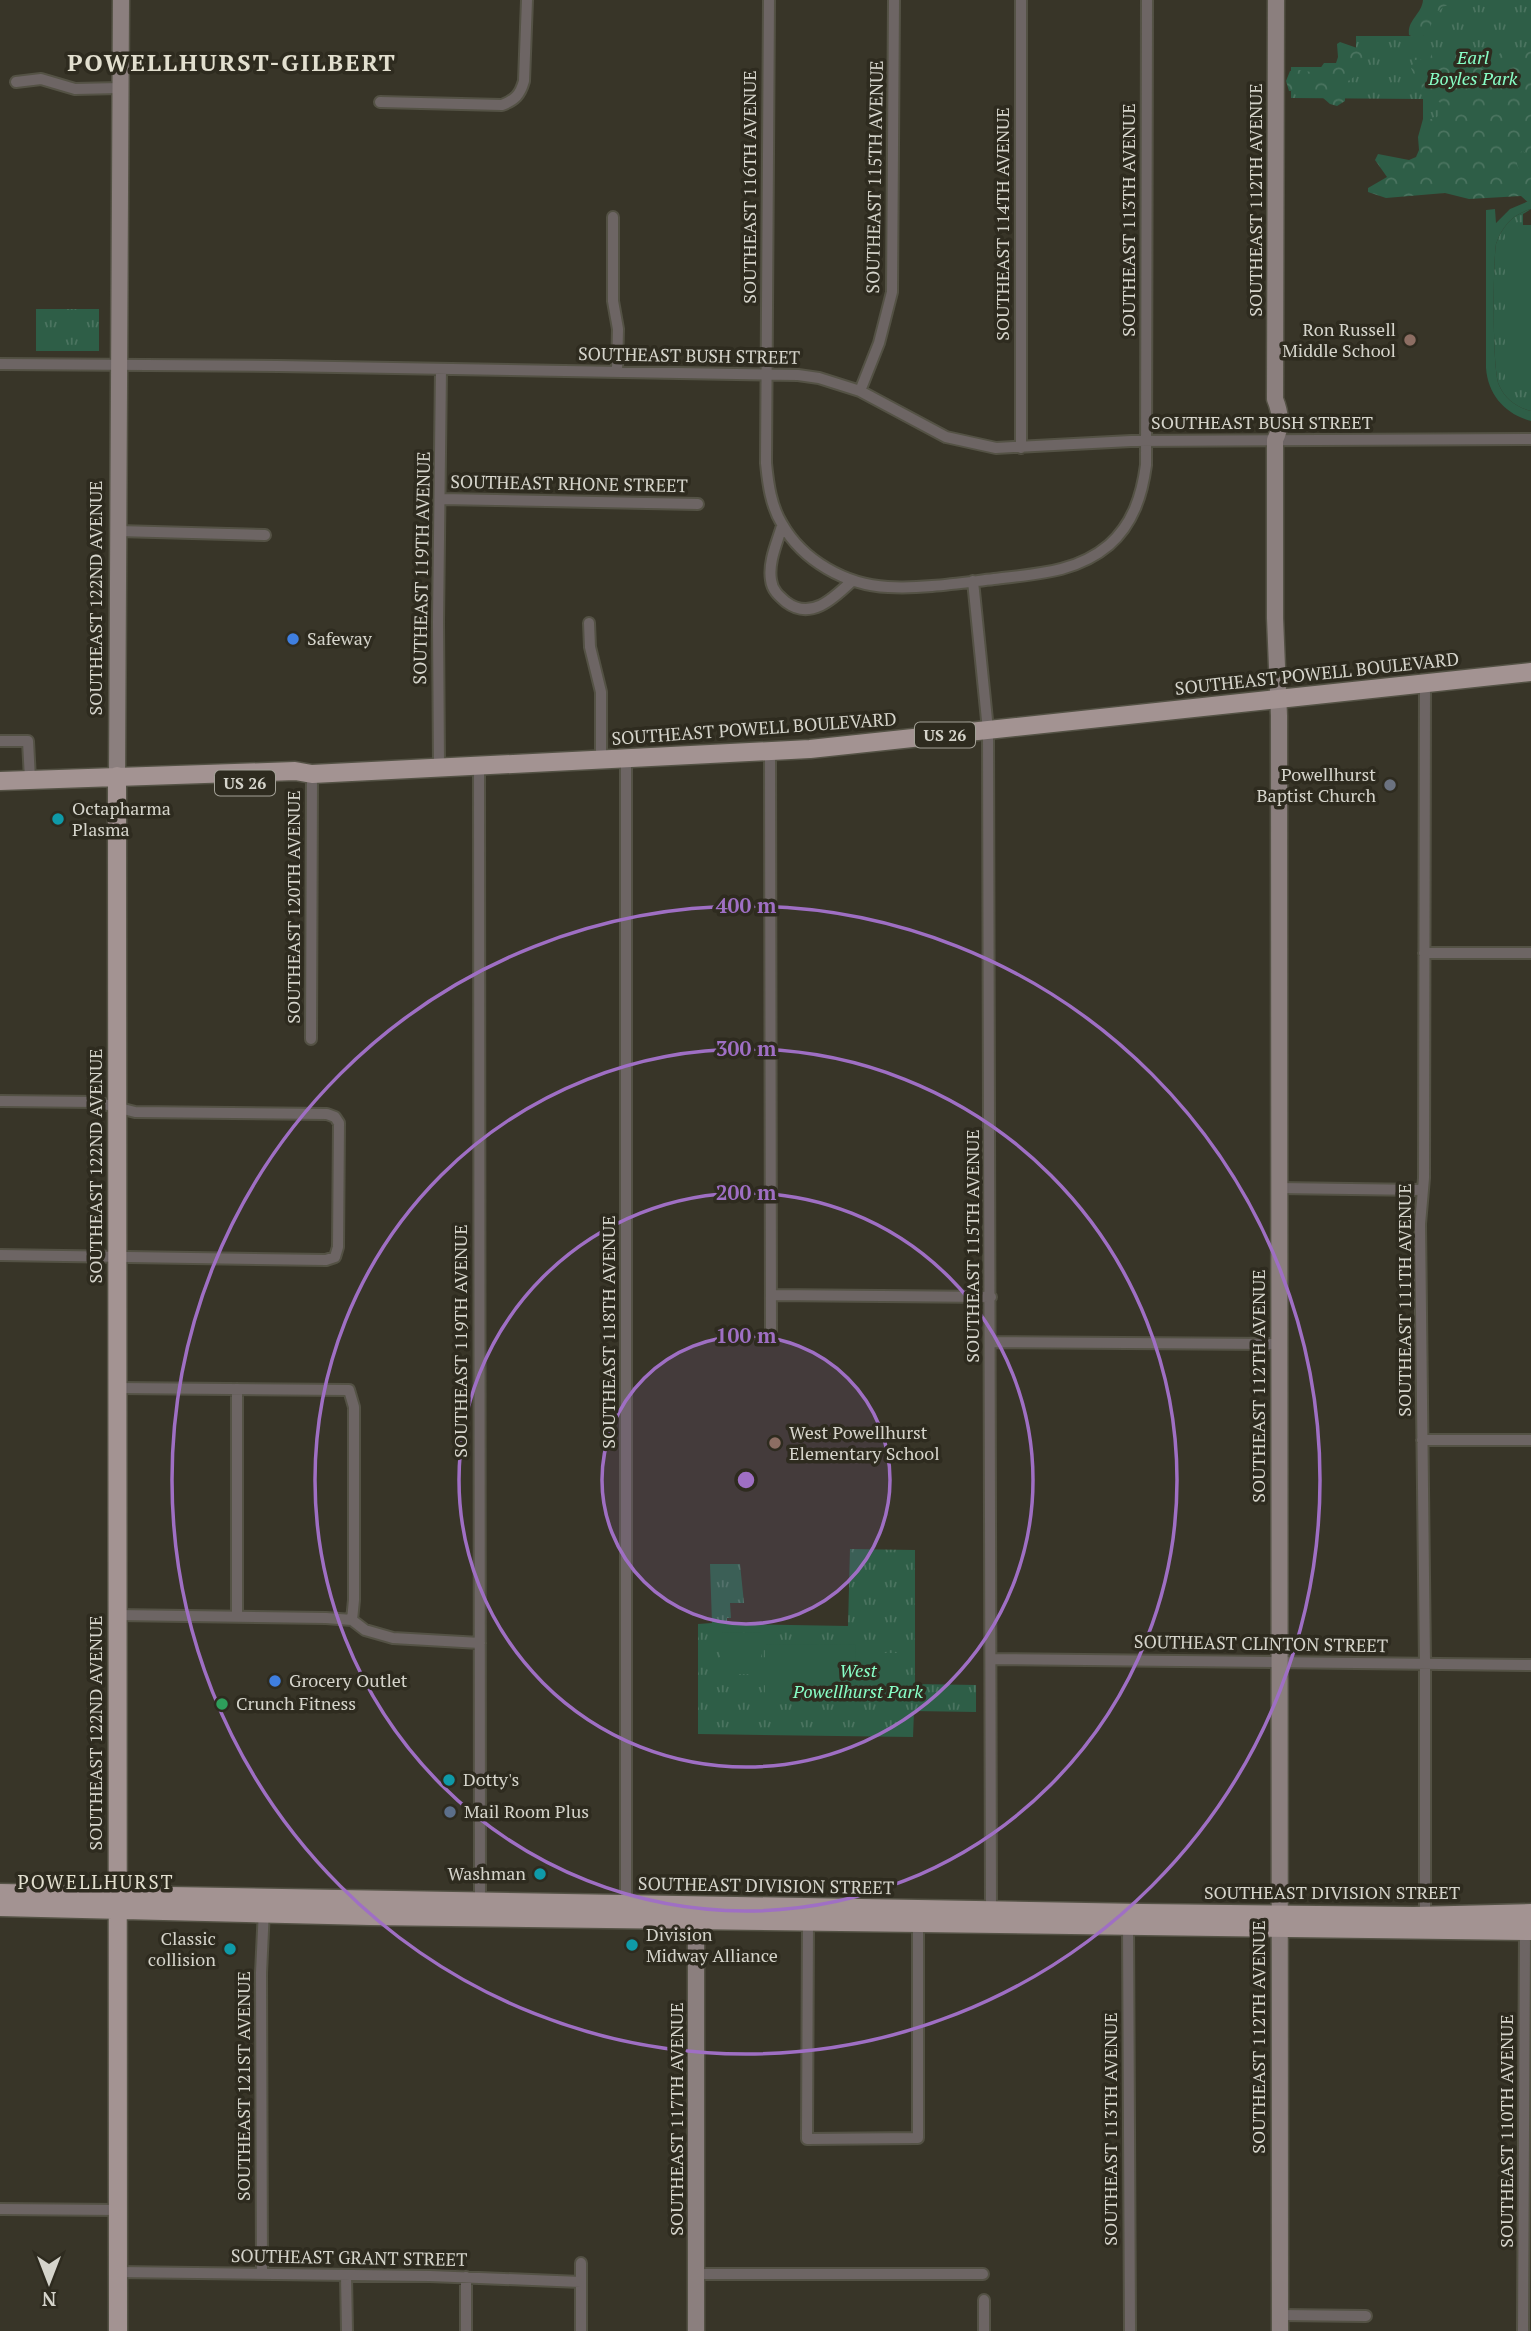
<svg xmlns="http://www.w3.org/2000/svg" width="1531" height="2331" viewBox="0 0 1531 2331" font-family="'PT Serif',serif">
  <style>
    .grass { fill: url(#grass-tufts) }
    .forest { fill: url(#forest-crowns) }
    .garden { fill: #2e5e47 }
    .lines { fill: none; stroke-linecap: round; stroke-linejoin: round }
    .street-casing { stroke: #545245; stroke-width: 14 }
    .secondary-casing { stroke: #545245; stroke-width: 19 }
    .primary-casing { stroke: #545245; stroke-width: 21 }
    .street { stroke: #6d6564; stroke-width: 10 }
    .secondary { stroke: #8b7f7e; stroke-width: 16 }
    .primary { stroke: #a39392; stroke-width: 18 }
    .ring { fill: none; stroke: #9f6fc4; stroke-width: 3.5 }
    .education-dot { fill: #8d6e63; stroke: #2e2b1f; stroke-width: 2.5 }
    .shop-dot { fill: #3f7fe0; stroke: #2e2b1f; stroke-width: 2.5 }
    .worship-dot { fill: #6b7280; stroke: #2e2b1f; stroke-width: 2.5 }
    .culture-dot { fill: #0f9aa8; stroke: #2e2b1f; stroke-width: 2.5 }
    .leisure-dot { fill: #2e9e5b; stroke: #2e2b1f; stroke-width: 2.5 }
    .service-dot { fill: #5c6f8a; stroke: #2e2b1f; stroke-width: 2.5 }
    .labels { text-anchor: middle; stroke-width: 7; stroke-linejoin: round; paint-order: stroke }
    .shield { fill: #2e2b1f; stroke: #a3a197; stroke-width: 2 }
    .shield-label { font-size: 16px; font-weight: bold; fill: #d5d4cb }
    .park-label { font-size: 18px; font-style: italic; fill: #88fec6; stroke: #2e2b1f }
    .street-label { font-size: 18px; fill: #d5d4cb; stroke: #2e2b1f }
    .poi-label { font-size: 18px; fill: #d5d4cb; stroke: #2e2b1f; text-anchor: start }
    .neighbourhood-label { font-size: 19px; letter-spacing: 2px; fill: #e2dfcf; stroke: #2e2b1f }
    .district-label { font-size: 24px; font-weight: bold; letter-spacing: 2px; fill: #e2dfcf; stroke: #2e2b1f }
    .centre { fill: #9f6fc4; stroke: #2e2b1f; stroke-width: 3.5 }
    .ring-label { font-size: 21px; text-anchor: middle; font-weight: bold; fill: #9f6fc4; stroke: #2e2b1f; stroke-width: 7; stroke-linejoin: round; paint-order: stroke }
  </style>
  <defs>
    <pattern id="grass-tufts" width="24" height="20" patternUnits="userSpaceOnUse" patternTransform="scale(1.75)"><rect width="24" height="20" fill="#2e5e47"/><path d="M3 7l-1-3M5 7V3M7 7l1-3M15 17l-1-3M17 17v-4M19 17l1-3" fill="none" stroke="#4b7460"/></pattern>
    <pattern id="forest-crowns" width="20" height="18" patternUnits="userSpaceOnUse" patternTransform="scale(1.75)"><rect width="20" height="18" fill="#2e5e47"/><path d="M2 6a3 3 0 1 1 6 0M12 15a3 3 0 1 1 6 0" fill="none" stroke="#4b7460"/></pattern>
  </defs>
  <rect width="100%" height="100%" fill="#383528"/>
  <!-- grass -->
  <path class="grass" d="M1424 0H1531V193L1423 192V99L1291 98V67H1356V36H1424Z
    M1531 209 1523 214V225H1531V411C1516 407 1505 399 1499 385 1492 370 1493 263 1496 244 1502 226 1513 214 1531 209Z
    M36 309H99V351H36Z
    M850 1549 915 1550V1684L976 1685V1712L914 1711 913 1737 698 1734V1624L712 1623 710 1564H740L744 1603H730L731 1618H727V1624L848 1626Z"/>
  <!-- forest -->
  <path class="forest" d="M1423 0H1476L1468 6C1464 6 1461 4 1456 4 1441 2 1431 20 1429 33L1418 39 1409 35C1407 20 1422 14 1423 0Z
    M1340 42 1360 49 1363 58 1357 75 1345 83V101L1337 106 1330 104 1315 91H1289L1286 81 1290 71 1299 70 1317 73 1324 63H1336L1338 57 1337 44Z
    M1531 46V155L1522 151 1518 155 1517 164 1519 170 1531 175V205L1521 196 1469 199 1445 193 1386 198 1368 192V188L1387 177 1375 160 1378 154 1409 160 1416 157 1419 150 1418 137 1423 119H1435L1438 116 1442 104 1422 90 1421 81 1413 73 1411 68 1415 60 1430 58 1432 54C1455 51 1472 63 1497 58L1500 53 1507 51 1515 57H1521L1528 47Z"/>
  <!-- garden -->
  <path class="garden" d="M1531 200V209C1513 214 1502 226 1496 244 1493 263 1492 370 1499 385 1505 399 1516 407 1531 411V421C1505 414 1488 395 1486 368V210L1495 209 1496 223 1510 209Z
    M1505 232H1531V390H1505Z
    M761 1632V1674H721V1633Z
    M855 1644 856 1704H765V1645Z
    M859 1653H901V1702H859Z"/>
  <g class="lines">
    <!-- street casing -->
    <g class="street-casing">
      <path id="street" d="M769 0 766 463C768 484 771 506 782 524 803 561 846 585 888 587 922 589 960 583 994 579 1035 574 1076 573 1109 545 1133 524 1142 495 1146 465L1147 0
        M1021 0V448
        M16 82 41 79 75 89 120 88
        M380 102 502 105C515 100 520 95 524 81L527 0
        M613 217V301L618 329 617 372
        M0 364 278 366 798 375 819 378 860 391 946 437 996 448 1131 441 1531 439
        M860 391 879 343 892 292 894 0
        M441 499 698 504
        M782 526C777 543 768 562 771 580 772 590 779 596 786 602 811 621 834 598 852 581
        M118 531 265 535
        M973 581 988 730 991 1911
        M589 623 590 647 601 692V760
        M0 741H28L30 779
        M770 752 771 1338
        M626 759V1905
        M479 765 480 1907
        M439 766 438 622 441 369
        M1424 953H1531
        M311 1039 312 774
        M0 1101 96 1102 135 1112 327 1114 335 1117 339 1123 338 1247 335 1257 326 1260 0 1255
        M1278 1188 1423 1190
        M772 1295 991 1297
        M991 1342 1279 1344
        M117 1388 349 1390 354 1407V1600L352 1620
        M237 1389V1617
        M1422 1440H1531
        M117 1615 326 1618 352 1620 365 1630 393 1638 480 1643
        M991 1659 1531 1665
        M1425 1916V1664L1420 1224 1424 1178 1425 683
        M808 1922 807 2139 918 2138V1924
        M1128 1926 1130 2331
        M0 2209 118 2210
        M581 2263V2331
        M117 2272 430 2276 581 2282
        M262 2274 261 1973 264 1909
        M696 2274H983
        M346 2275 347 2331
        M466 2277V2331
        M984 2300V2331
        M1280 2315 1366 2316
        M1523 2331 1525 1931"/>
    </g>
    <!-- secondary casing -->
    <g class="secondary-casing">
      <path id="secondary" d="M1276 0 1275 399C1281 414 1282 426 1275 440V618L1279 716 1280 2331
        M117 776 121 0
        M696 1910V2331"/>
    </g>
    <!-- primary casing -->
    <g class="primary-casing">
      <path id="primary" d="M117 776 118 2331
        M0 781 295 771 312 774 810 749 1531 672
        M0 1893 1142 1913 1414 1916 1531 1913
        M0 1907 370 1916 1531 1931"/>
    </g>
    <!-- street -->
    <use href="#street" class="street"/>
    <!-- secondary -->
    <use href="#secondary" class="secondary"/>
    <!-- primary -->
    <use href="#primary" class="primary"/>
  </g>
  <!-- distance rings -->
  <circle cx="746" cy="1480" r="144" fill="#9f6fc4" fill-opacity=".12"/>
  <g class="ring">
    <circle cx="746" cy="1480" r="144"/>
    <circle cx="746" cy="1480" r="287"/>
    <circle cx="746" cy="1480" r="431"/>
    <circle cx="746" cy="1480" r="574"/>
  </g>
  <!-- markers -->
  <g class="education-dot">
    <circle cx="1410" cy="340" r="7"/>
    <circle cx="775" cy="1443" r="7"/>
  </g>
  <g class="shop-dot">
    <circle cx="293" cy="639" r="7"/>
    <circle cx="275" cy="1681" r="7"/>
  </g>
  <circle class="worship-dot" cx="1390" cy="785" r="7"/>
  <g class="culture-dot">
    <circle cx="58" cy="819" r="7"/>
    <circle cx="449" cy="1780" r="7"/>
    <circle cx="540" cy="1874" r="7"/>
    <circle cx="632" cy="1945" r="7"/>
    <circle cx="230" cy="1949" r="7"/>
  </g>
  <circle class="leisure-dot" cx="222" cy="1704" r="7"/>
  <circle class="service-dot" cx="450" cy="1812" r="7"/>
  <g class="labels">
    <!-- shield labels -->
    <g class="shield">
      <rect x="915" y="722.5" width="60" height="25" rx="5"/>
      <rect x="215" y="770.5" width="60" height="25" rx="5"/>
    </g>
    <g class="shield-label">
      <text x="945" y="741">US 26</text>
      <text x="245" y="789">US 26</text>
    </g>
    <!-- park labels -->
    <g class="park-label">
      <text x="1473" y="64">Earl<tspan x="1473" dy="21">Boyles Park</tspan></text>
      <text x="858" y="1677">West<tspan x="858" dy="21">Powellhurst Park</tspan></text>
    </g>
    <!-- street labels -->
    <g class="street-label">
      <text transform="translate(875 177) rotate(-89)" y="6">SOUTHEAST 115TH AVENUE</text>
      <text transform="translate(750 187) rotate(-90)" y="6">SOUTHEAST 116TH AVENUE</text>
      <text transform="translate(1256 200) rotate(-90)" y="6">SOUTHEAST 112TH AVENUE</text>
      <text transform="translate(1129 220) rotate(-90)" y="6">SOUTHEAST 113TH AVENUE</text>
      <text transform="translate(1003 224) rotate(-90)" y="6">SOUTHEAST 114TH AVENUE</text>
      <text transform="translate(689 356) rotate(1)" y="6">SOUTHEAST BUSH STREET</text>
      <text x="1262" y="429">SOUTHEAST BUSH STREET</text>
      <text transform="translate(569 484) rotate(1)" y="6">SOUTHEAST RHONE STREET</text>
      <text transform="translate(422 568) rotate(-89)" y="6">SOUTHEAST 119TH AVENUE</text>
      <text transform="translate(96 598) rotate(-90)" y="6">SOUTHEAST 122ND AVENUE</text>
      <text transform="translate(1317 674) rotate(-6)" y="6">SOUTHEAST POWELL BOULEVARD</text>
      <text transform="translate(754 729) rotate(-4)" y="6">SOUTHEAST POWELL BOULEVARD</text>
      <text transform="translate(294 907) rotate(-90)" y="6">SOUTHEAST 120TH AVENUE</text>
      <text transform="translate(96 1166) rotate(-90)" y="6">SOUTHEAST 122ND AVENUE</text>
      <text transform="translate(973 1246) rotate(-90)" y="6">SOUTHEAST 115TH AVENUE</text>
      <text transform="translate(1405 1300) rotate(-90)" y="6">SOUTHEAST 111TH AVENUE</text>
      <text transform="translate(609 1332) rotate(-90)" y="6">SOUTHEAST 118TH AVENUE</text>
      <text transform="translate(461 1341) rotate(-90)" y="6">SOUTHEAST 119TH AVENUE</text>
      <text transform="translate(1259 1386) rotate(-90)" y="6">SOUTHEAST 112TH AVENUE</text>
      <text transform="translate(1261 1644) rotate(1)" y="6">SOUTHEAST CLINTON STREET</text>
      <text transform="translate(96 1733) rotate(-90)" y="6">SOUTHEAST 122ND AVENUE</text>
      <text transform="translate(766 1886) rotate(1)" y="6">SOUTHEAST DIVISION STREET</text>
      <text x="1332" y="1899">SOUTHEAST DIVISION STREET</text>
      <text transform="translate(1259 2037) rotate(-90)" y="6">SOUTHEAST 112TH AVENUE</text>
      <text transform="translate(244 2086) rotate(-90)" y="6">SOUTHEAST 121ST AVENUE</text>
      <text transform="translate(677 2119) rotate(-90)" y="6">SOUTHEAST 117TH AVENUE</text>
      <text transform="translate(1111 2129) rotate(-90)" y="6">SOUTHEAST 113TH AVENUE</text>
      <text transform="translate(1507 2131) rotate(-90)" y="6">SOUTHEAST 110TH AVENUE</text>
      <text transform="translate(349 2258) rotate(1)" y="6">SOUTHEAST GRANT STREET</text>
    </g>
    <!-- poi labels -->
    <g class="poi-label">
      <text x="1396" y="336" text-anchor="end">Ron Russell<tspan x="1396" dy="21">Middle School</tspan></text>
      <text x="307" y="645">Safeway</text>
      <text x="1376" y="781" text-anchor="end">Powellhurst<tspan x="1376" dy="21">Baptist Church</tspan></text>
      <text x="72" y="815">Octapharma<tspan x="72" dy="21">Plasma</tspan></text>
      <text x="789" y="1439">West Powellhurst<tspan x="789" dy="21">Elementary School</tspan></text>
      <text x="289" y="1687">Grocery Outlet</text>
      <text x="236" y="1710">Crunch Fitness</text>
      <text x="463" y="1786">Dotty's</text>
      <text x="464" y="1818">Mail Room Plus</text>
      <text x="526" y="1880" text-anchor="end">Washman</text>
      <text x="646" y="1941">Division<tspan x="646" dy="21">Midway Alliance</tspan></text>
      <text x="216" y="1945" text-anchor="end">Classic<tspan x="216" dy="21">collision</tspan></text>
    </g>
    <!-- neighbourhood labels -->
    <g class="neighbourhood-label">
      <text x="96" y="1889">POWELLHURST</text>
    </g>
    <!-- district labels -->
    <g class="district-label">
      <text x="232" y="71">POWELLHURST-GILBERT</text>
    </g>
  </g>
  <circle cx="746" cy="1480" r="10" class="centre"/>
  <g class="ring-label">
    <text x="746" y="913">400 m</text>
    <text x="746" y="1056">300 m</text>
    <text x="746" y="1200">200 m</text>
    <text x="746" y="1343">100 m</text>
  </g>
  <!-- north arrow -->
  <g transform="translate(49 2282) rotate(180)" stroke="#2e2b1f" stroke-width="5" paint-order="stroke">
  <path d="M0-5L12 26L0 18L-12 26Z" fill="#d5d4cb"/>
  <text y="-10" font-size="19" font-weight="bold" text-anchor="middle" fill="#d5d4cb">N</text>
  </g>
</svg>
